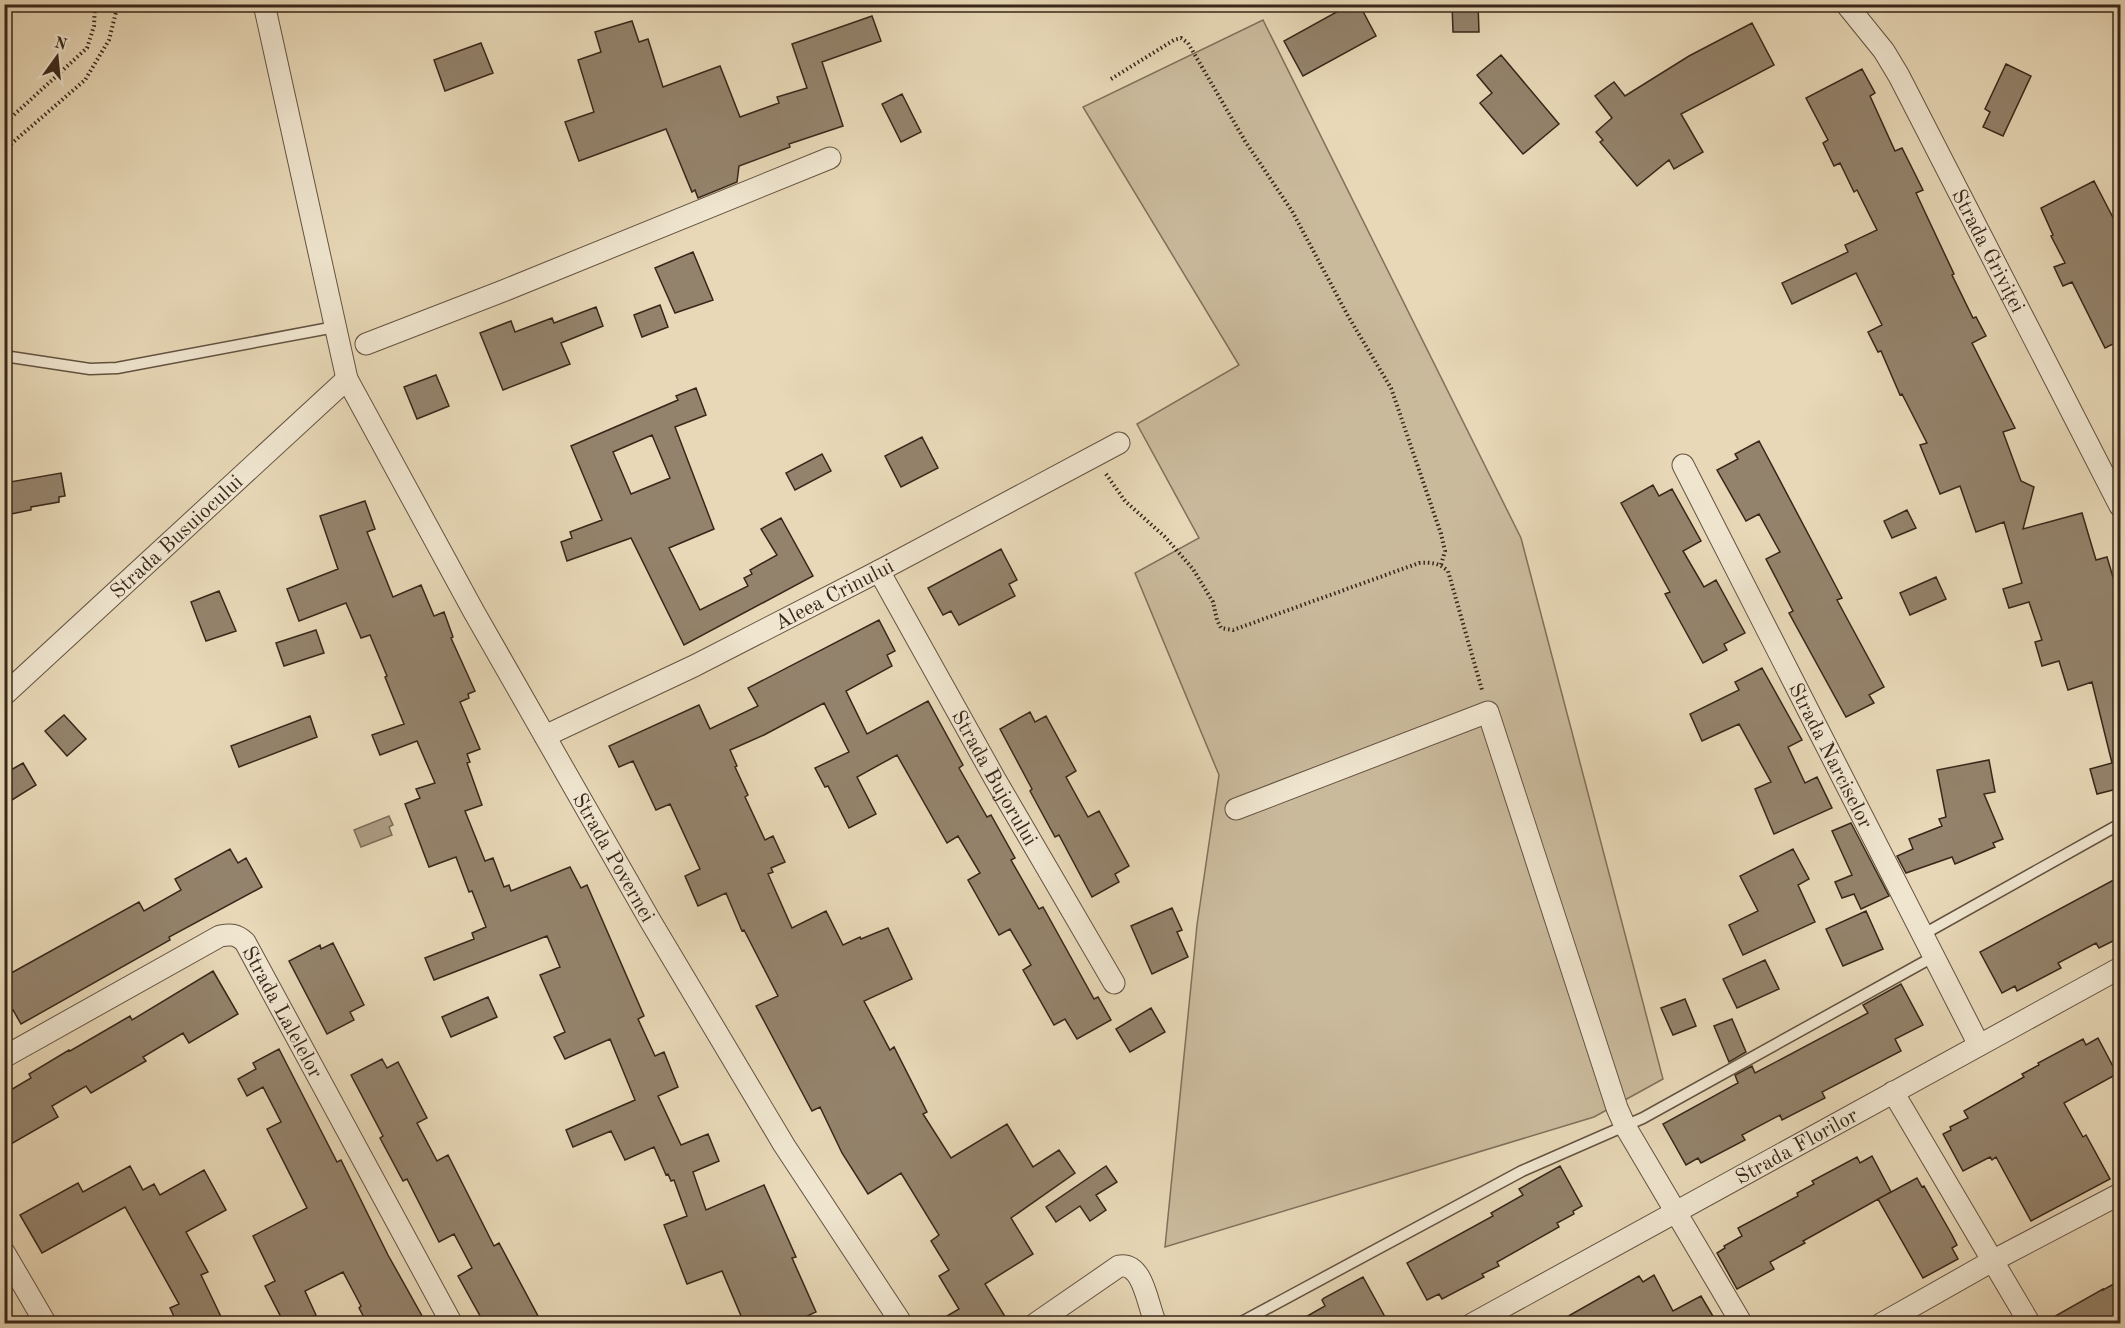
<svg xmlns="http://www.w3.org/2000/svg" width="2125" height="1328" viewBox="0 0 2125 1328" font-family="'Old Standard TT',serif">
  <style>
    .green { fill: #caba9c; stroke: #81705b; stroke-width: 1.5 }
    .water { fill: #ac9c82; stroke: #7e6d58; stroke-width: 1.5 }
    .building { fill: #94836c; stroke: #38271a; stroke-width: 1.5; fill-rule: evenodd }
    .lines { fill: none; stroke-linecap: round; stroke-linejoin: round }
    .lane-casing { stroke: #645341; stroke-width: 13 }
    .street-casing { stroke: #645341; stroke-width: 23 }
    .path { stroke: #38271a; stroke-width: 4; stroke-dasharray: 1.5 3; stroke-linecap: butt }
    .lane { stroke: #f0e6d0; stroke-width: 10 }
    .street { stroke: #f0e6d0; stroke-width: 21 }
    .labels { text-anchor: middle; stroke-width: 4.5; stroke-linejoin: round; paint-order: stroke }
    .street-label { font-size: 21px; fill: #38271a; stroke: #f0e6d0 }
  </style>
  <rect width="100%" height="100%" fill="#e8d8b7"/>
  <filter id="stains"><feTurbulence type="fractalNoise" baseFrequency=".00333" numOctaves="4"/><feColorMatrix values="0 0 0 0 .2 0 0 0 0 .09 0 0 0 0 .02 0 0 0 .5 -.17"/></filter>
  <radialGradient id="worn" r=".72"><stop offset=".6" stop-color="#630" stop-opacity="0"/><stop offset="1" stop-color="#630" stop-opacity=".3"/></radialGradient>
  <!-- green -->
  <path class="green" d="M1263 20 1521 538 1663 1079 1594 1117 1165 1247 1197 925 1219 775 1135 573 1199 538 1137 424 1239 365 1083 107Z"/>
  <!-- water -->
  <path class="water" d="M389 816 393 825 389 827 392 835 361 847 354 830Z"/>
  <!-- building -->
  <path class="building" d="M1351 4H1359L1376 36 1303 76 1284 41Z
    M1452 4H1478L1479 32H1453Z
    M872 16 881 41 822 62 843 126 789 144 790 147 739 166 737 182 698 198 695 190 692 192 666 129 579 161 565 122 594 112 578 60 601 52 595 32 632 21 639 42 648 39 663 87 720 66 740 117 779 103 777 97 807 88 792 44Z
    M1752 23 1774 65 1681 114 1703 152 1674 169 1669 160 1637 186 1600 142 1603 140 1596 132 1612 118 1595 96 1614 82 1625 96 1689 56Z
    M481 43 493 73 445 91 434 60Z
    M1501 55 1559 124 1523 154 1480 103 1492 93 1477 75Z
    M2006 64 2031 76 2003 136 1983 127 1990 112 1985 109Z
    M1862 69 1875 93 1870 96 1895 151 1902 148 1923 190 1916 193 1954 274 1952 275 1973 318 1976 317 1986 336 1972 343 2015 428 2003 432 2021 481 2034 487 2023 529 2082 513 2096 560 2107 557 2115 584 2121 582V788L2097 794 2090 769 2112 763 2092 682 2068 690 2059 661 2042 666 2035 642 2042 640 2029 602 2009 608 2003 589 2022 583 2004 522 1976 532 1960 486 1940 494 1920 445 1927 443 1902 394 1900 395 1881 351 1878 352 1868 332 1882 325 1856 273 1792 304 1782 283 1848 252 1845 245 1877 230 1857 190 1854 192 1840 163 1834 166 1823 143 1828 140 1806 98Z
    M902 94 921 132 901 142 882 104Z
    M2094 181 2121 233V340L2105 348 2072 282 2063 286 2054 267 2065 263 2051 236 2053 235 2041 208Z
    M693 252 713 300 675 313 655 268Z
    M660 305 668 327 642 337 634 315Z
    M596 307 603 326 561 343 570 364 503 390 480 333 511 321 515 332 552 318 554 323Z
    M436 375 449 406 417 419 404 387Z
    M696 388 706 415 675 427 714 529 669 548 700 610 748 586 744 578 752 574 750 570 777 555 761 529 781 518 813 576 684 645 631 538 567 561 561 542 572 538 570 532 602 520 571 446 678 400 676 396ZM652 435 670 478 631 494 613 452Z
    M922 437 938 468 901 487 885 456Z
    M1759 441 1842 598 1837 600 1884 687 1869 695 1874 703 1846 717 1789 613 1793 611 1766 559 1780 552 1759 514 1746 521 1717 470 1738 459 1735 454Z
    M822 454 831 471 795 490 786 473Z
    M61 473 65 496 59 497V502L31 507V510L6 515 4 483Z
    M1653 485 1659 496 1672 489 1701 541 1683 551 1704 587 1716 580 1745 633 1724 644 1727 650 1703 663 1665 594 1670 592 1621 503Z
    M365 501 375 529 367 532 393 597 421 585 434 616 444 612 453 637 451 638 475 691 468 694 469 698 460 702 480 749 467 754 470 762 467 763 482 805 465 811 485 861 493 858 504 887 509 885 511 891 570 867 581 888 587 885 644 1016 638 1019 655 1056 664 1052 678 1087 658 1096 681 1145 708 1134 719 1161 693 1172 706 1210 764 1185 796 1257 792 1258 816 1312 792 1323H744L722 1271 687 1284 664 1225 687 1216 674 1180 671 1181 668 1174 666 1175 654 1147 625 1160 611 1131 573 1147 566 1130 635 1100 610 1039 565 1059 554 1037 565 1032 540 975 560 967 547 936 434 980 425 958 474 939 472 933 486 927 472 891 469 892 456 857 429 867 405 804 420 798 416 789 435 783 417 741 380 755 372 735 404 724 385 677 387 676 370 635 361 638 346 603 299 621 287 589 338 569 320 516Z
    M1907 510 1916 528 1892 538 1884 521Z
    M1001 549 1017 580 1009 584 1015 596 959 625 951 611 943 615 928 588Z
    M1936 577 1946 599 1910 615 1900 593Z
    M219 591 236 631 206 641 191 602Z
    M879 620 895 651 887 655 892 666 846 691 867 734 928 701 963 765 959 768 987 817 991 815 1015 858 1011 860 1039 909 1043 907 1094 999 1098 997 1111 1020 1077 1039 1065 1019 1054 1025 1023 970 1031 965 1010 929 999 935 968 880 980 873 958 836 947 843 897 755 857 777 876 814 849 828 828 786 825 787 815 768 849 752 824 703 764 735 730 750 737 766 735 767 748 795 745 797 765 840 773 836 785 862 771 868 773 872 768 874 792 928 826 911 843 945 860 937 861 939 888 928 912 979 864 1001 890 1050 894 1047 927 1112 923 1114 951 1158 1007 1124 1033 1167 1059 1150 1075 1173 1011 1218 1033 1254 985 1284 1009 1323H935L959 1309 939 1276 949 1270 931 1241 939 1235 901 1173 868 1194 842 1153 820 1107 812 1111 756 1006 778 996 744 930 742 931 726 893 698 906 685 876 700 869 670 804 656 810 633 761 619 767 609 746 699 705 710 729 758 706 748 688Z
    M316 630 324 653 284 666 276 643Z
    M1762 668 1802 740 1788 747 1805 783 1817 777 1832 808 1774 834 1755 789 1771 782 1739 724 1702 741 1690 714 1739 690 1735 682Z
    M1030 712 1035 722 1046 716 1076 771 1066 777 1088 817 1099 811 1129 866 1115 874 1119 882 1092 897 1059 835 1055 837 1030 791 1032 789 1000 729Z
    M64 715 86 739 67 756 45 731Z
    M310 716 317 737 239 767 231 746Z
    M1989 760 1995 792 1984 794 2003 839 1993 843 1995 847 1955 864 1952 857 1906 873 1897 856 1913 849 1909 839 1942 826 1939 819 1946 817 1937 770Z
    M23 763 36 785 12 800 4 788V774Z
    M1851 823 1889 896 1861 909 1854 894 1842 898 1835 882 1852 875 1832 831Z
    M230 849 238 863 246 858 262 887 169 937 170 940 21 1024 13 1010 4 1014V977L139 902 144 911 181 890 175 879Z
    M1793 849 1809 879 1798 885 1815 922 1743 955 1729 925 1758 911 1740 876Z
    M2121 876V937L2099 948 2096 943 2058 963 2061 968 2017 991 2015 986 2002 993 1980 952Z
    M1172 908 1182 930 1177 932 1188 957 1152 974 1131 926Z
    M1866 911 1883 949 1843 966 1826 929Z
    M333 943 364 1005 350 1012 354 1020 327 1034 289 961 320 945 321 949Z
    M1765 960 1779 989 1737 1008 1723 979Z
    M213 971 238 1014 189 1043 183 1033 143 1057 146 1061 91 1093 86 1086 52 1106 58 1117 4 1148V1094L31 1078 29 1074 69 1050 70 1051 130 1016 132 1020Z
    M1901 984 1923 1025 1895 1039 1901 1051 1822 1092 1825 1098 1782 1120 1780 1115 1742 1135 1745 1140 1701 1163 1698 1158 1686 1165 1663 1124 1738 1083 1735 1075 1752 1066 1755 1073 1868 1013 1863 1005Z
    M488 997 497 1017 451 1037 442 1017Z
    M1685 999 1696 1026 1673 1035 1661 1008Z
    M1151 1008 1165 1032 1130 1052 1116 1029Z
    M1732 1019 1746 1052 1729 1062 1714 1026Z
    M2098 1038 2117 1074 2064 1103 2083 1137 2086 1135 2110 1179 2031 1221 1996 1157 1992 1160 1990 1157 1963 1171 1943 1134 1951 1130 1950 1127 1968 1118 1964 1111 2024 1077 2022 1074 2039 1065 2038 1063 2083 1039 2086 1045Z
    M279 1049 337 1162 341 1160 388 1255 426 1323H367L359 1308 361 1306 343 1272 305 1291 316 1315 298 1323H284L265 1286 275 1281 253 1236 307 1208 267 1129 281 1122 263 1087 247 1096 238 1079 256 1069 253 1063Z
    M382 1059 387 1068 398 1062 427 1118 417 1123 437 1161 448 1155 494 1246 499 1243 538 1316 524 1323H484L458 1276 472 1268 454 1234 439 1242 407 1179 403 1181 380 1138 383 1136 351 1075Z
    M1872 1156 1891 1192 1803 1241 1805 1243 1770 1262 1774 1269 1737 1289 1717 1253 1725 1248 1724 1246 1742 1236 1738 1228 1798 1196 1797 1193 1814 1184 1812 1181 1857 1157 1860 1163Z
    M130 1166 143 1190 154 1184 160 1195 204 1170 226 1210 186 1232 208 1272 201 1275 224 1323H177L170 1308 179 1304 125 1207 42 1253 20 1215 78 1183 83 1192Z
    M1106 1166 1117 1182 1096 1195 1106 1210 1090 1221 1080 1206 1056 1222 1046 1207Z
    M1560 1166 1582 1206 1573 1211 1574 1214 1557 1223 1559 1227 1497 1262 1499 1266 1482 1274 1484 1277 1442 1299 1439 1294 1427 1300 1407 1263 1493 1216 1491 1213 1523 1195 1519 1189Z
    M1917 1178 1922 1187 1924 1186 1952 1235 1957 1245 1952 1248 1958 1259 1923 1278 1878 1199Z
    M1654 1275 1673 1311 1701 1296 1717 1323H1556L1639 1276 1643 1282Z
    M1363 1277 1385 1317 1373 1323H1295L1325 1306 1322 1300 1324 1298Z
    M2121 1280V1323H2043L2103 1289V1290Z"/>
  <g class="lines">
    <!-- lane casing -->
    <g class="lane-casing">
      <path id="lane" d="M4 356 90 369 117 368 335 327
        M1922 935 2120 824
        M1238 1324 1522 1171 1643 1118 1933 957"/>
    </g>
    <!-- street casing -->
    <g class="street-casing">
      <g id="street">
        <path id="s1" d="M264 4 347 379 474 612 651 922 784 1145 902 1324"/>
        <path id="s2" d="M1846 4 1884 51 1899 76 2120 506"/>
        <path d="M366 344 503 291 830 158"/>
        <path id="s3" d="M1683 465 1979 1045"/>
        <path id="s4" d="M879 571 995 779 1114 983"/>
        <path id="s5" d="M4 695 347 379"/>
        <path id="s6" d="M545 736 694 666 879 571 1119 443"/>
        <path d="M1236 809 1488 712 1617 1108 1625 1126 1742 1324"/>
        <path id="s7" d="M4 1057 220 936C231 934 236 934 245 942L452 1324"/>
        <path d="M1893 1092 2030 1324"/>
        <path d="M4 1252 46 1324"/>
        <path d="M1035 1324 1119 1266C1144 1262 1147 1305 1156 1324"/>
        <path id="s8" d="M1472 1324 2120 968"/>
        <path d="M1881 1324 1994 1260 2120 1194"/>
      </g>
    </g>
    <!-- path -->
    <path class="path" d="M1111 79 1174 40 1181 38 1188 43 1245 141 1292 211 1348 316 1391 388 1441 534 1445 551 1441 565
      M4 124 87 48 94 26 95 4
      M4 150 85 80 109 40 118 4
      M1106 474 1125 501 1165 537 1193 569 1213 602 1217 620 1221 628 1233 630 1419 563C1431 562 1439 563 1448 571L1482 690"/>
    <!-- lane -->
    <use href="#lane" class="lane"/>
    <!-- street -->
    <use href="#street" class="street"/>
  </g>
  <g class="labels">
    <!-- street labels -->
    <g class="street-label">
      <text dy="7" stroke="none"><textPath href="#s2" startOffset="286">Strada Griviței</textPath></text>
      <text dy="7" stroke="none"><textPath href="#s5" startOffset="234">Strada Busuiocului</textPath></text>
      <text dy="7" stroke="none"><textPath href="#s6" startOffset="322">Aleea Crinului</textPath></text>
      <text dy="7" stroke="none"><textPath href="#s3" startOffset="326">Strada Narciselor</textPath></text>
      <text dy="7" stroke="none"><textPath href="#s4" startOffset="237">Strada Bujorului</textPath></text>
      <text dy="7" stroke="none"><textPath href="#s1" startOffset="932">Strada Povernei</textPath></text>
      <text dy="7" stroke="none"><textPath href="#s7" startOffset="354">Strada Lalelelor</textPath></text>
      <text dy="7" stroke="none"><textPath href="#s8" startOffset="370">Strada Florilor</textPath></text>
    </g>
  </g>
  <!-- margin -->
  <rect width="2125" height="1328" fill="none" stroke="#e8d8b7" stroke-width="24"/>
  <rect x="6" y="6" width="2113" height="1316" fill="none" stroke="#38271a" stroke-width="3"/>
  <rect x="12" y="12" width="2101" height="1304" fill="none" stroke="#38271a" stroke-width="1.5"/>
  <!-- north arrow -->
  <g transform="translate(57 57) rotate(15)" stroke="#f0e6d0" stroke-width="4.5" paint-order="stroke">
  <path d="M0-4.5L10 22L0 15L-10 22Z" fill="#38271a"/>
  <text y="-9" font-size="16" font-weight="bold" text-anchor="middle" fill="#38271a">N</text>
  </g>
  <rect width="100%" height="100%" filter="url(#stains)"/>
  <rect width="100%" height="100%" fill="url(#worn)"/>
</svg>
